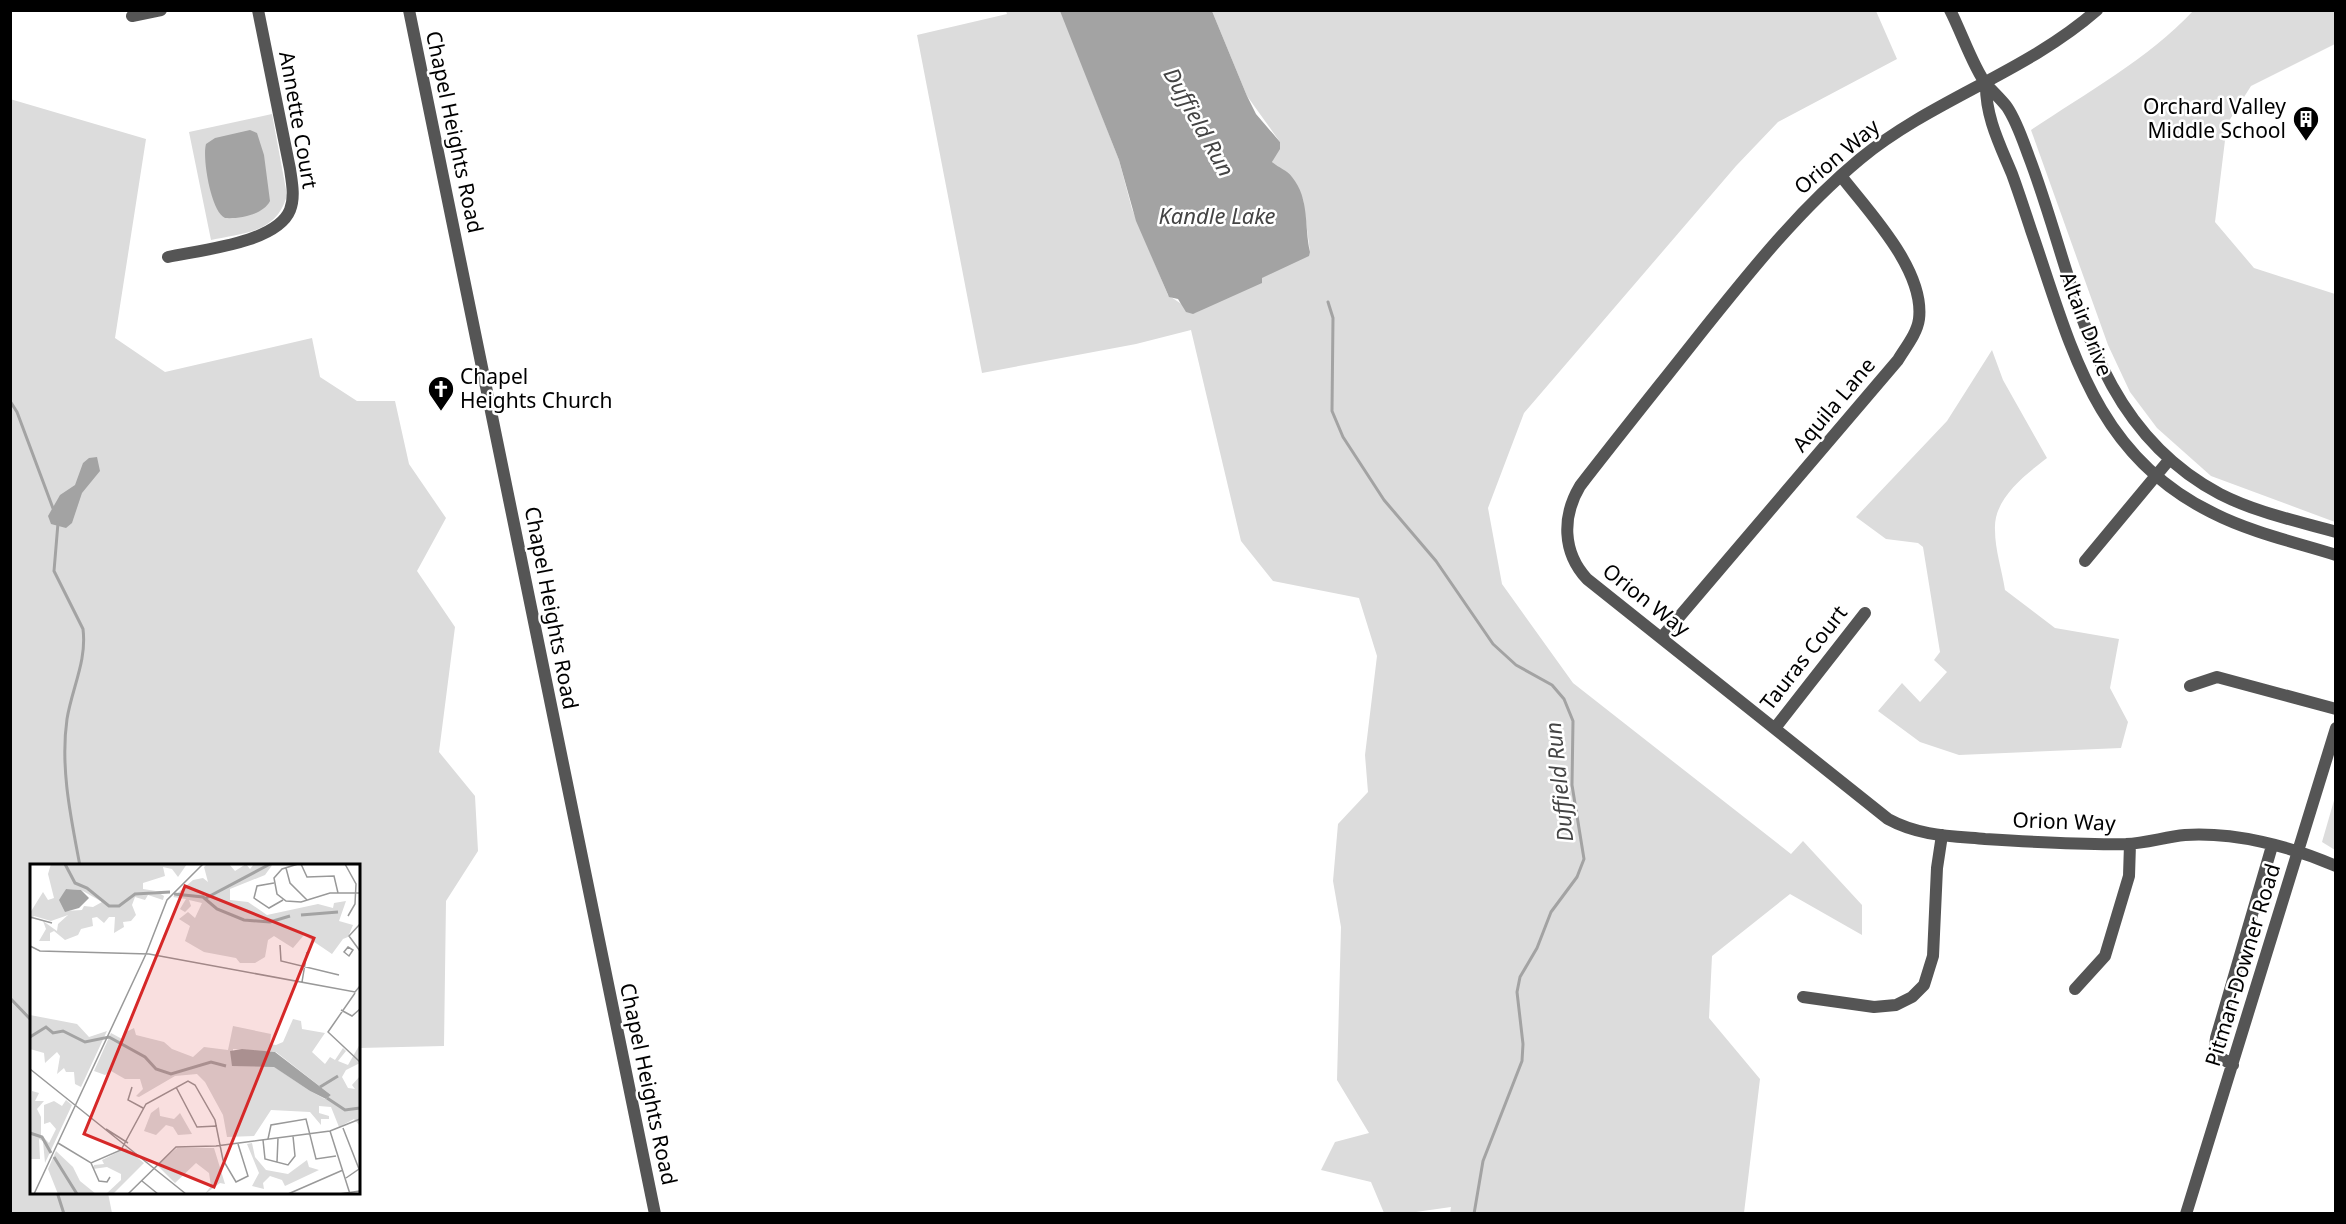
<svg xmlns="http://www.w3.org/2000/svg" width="2346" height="1224" viewBox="0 0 2346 1224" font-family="'Noto Sans',sans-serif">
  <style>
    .green { fill: #dcdcdc }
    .water { fill: #a3a3a3 }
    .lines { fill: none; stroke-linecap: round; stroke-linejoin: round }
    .stream { stroke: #a3a3a3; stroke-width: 3 }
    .minor { stroke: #555; stroke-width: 12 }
    .labels { text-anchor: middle; stroke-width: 5; stroke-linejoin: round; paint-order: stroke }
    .poi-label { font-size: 21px; fill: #000; stroke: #fff; text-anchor: end }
    .street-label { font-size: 21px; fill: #000; stroke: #fff }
    .water-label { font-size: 22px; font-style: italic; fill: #444; stroke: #fff }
    .inset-river { fill: none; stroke: #a3a3a3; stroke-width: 3 }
    .inset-road { fill: none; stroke: #999; stroke-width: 1.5 }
    .view { fill: #d62828; fill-opacity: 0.15; stroke: #d62828; stroke-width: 3 }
    .inset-edge { fill: none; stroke: #000; stroke-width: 3 }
  </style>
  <rect width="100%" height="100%" fill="#fff"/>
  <!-- green -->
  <path class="green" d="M1006 11H1061L1119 160 1132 209 1168 295 1195 313 1310 252 1303 199 1272 162 1280 142 1247 96 1212 11H1876L1897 59 1778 122 1736 166 1524 413 1488 508 1502 584 1573 683 1791 854 1803 841 1862 905V935L1790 894 1712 956 1709 1018 1760 1079 1744 1213H1450L1451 1207 1409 1213H1384L1371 1182 1321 1170 1335 1142 1369 1133 1337 1080 1341 927 1333 881 1338 824 1368 792 1365 755 1377 656 1359 598 1273 581 1241 541 1191 330 1136 344 982 373 917 35 1007 14Z
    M2193 11H2335V44L2251 86 2227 124 2215 222 2254 268 2335 294V522L2211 476 2157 428 2130 392 2108 345 2031 130C2086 93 2148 59 2193 11Z
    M10 99 146 139 115 338 165 372 312 338 320 377 357 401H395L409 464 446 518 417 571 455 627 439 752 475 796 478 851 446 901 444 1046 359 1048 358 866H32V1192L108 1193 112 1213H11Z
    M272 114 287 195C277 233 244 233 211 240L189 132Z
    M1992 350 2003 380 2047 458C2025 475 1993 499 1995 530 1995 550 2002 570 2005 590L2055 628 2119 639 2110 688 2128 722 2121 748 1959 755 1920 742 1878 711 1902 683 1920 702 1947 672 1934 660 1940 652 1923 547 1918 543 1886 539 1856 517 1947 421Z
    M2335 797V850L2322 842Z"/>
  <!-- water -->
  <path class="water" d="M1060 11H1212L1247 96 1256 114 1280 142V149L1272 162C1279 168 1287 170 1292 177 1310 199 1304 226 1310 252L1309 256 1262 278V283L1193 314 1186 312 1178 299 1169 297 1136 221 1119 160Z
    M250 130 257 133 264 155 270 201C263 215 239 219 225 218 211 212 202 158 206 144L215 138Z
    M97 457 100 471 82 493 72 523 66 528 51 524 48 516 60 495 75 485 83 463 89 458Z"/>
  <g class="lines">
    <!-- stream -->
    <path class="stream" d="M1328 302 1333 318 1332 411 1343 437 1384 500 1436 561 1493 644 1516 665 1552 685 1564 699 1573 721 1572 785 1584 859 1577 877 1551 912 1537 948 1520 977 1517 992 1523 1044 1522 1061 1483 1161 1474 1214
      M10 401 17 412 54 511
      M58 523 54 571 83 629C87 661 72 688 67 719 60 768 71 818 80 866
      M10 998 32 1021
      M57 1192 64 1214"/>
    <!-- minor -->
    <path class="minor" d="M409 10 655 1214
      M1950 10C1961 31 1973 67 1986 84 1993 92 2001 99 2007 107 2017 122 2023 141 2029 157 2077 282 2088 424 2220 494 2255 512 2297 521 2336 532
      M2097 10C2025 73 1933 99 1860 159 1800 209 1752 269 1704 329 1663 381 1621 433 1580 486 1562 516 1562 552 1587 579L1888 819C1919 836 1951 836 1985 839 2032 842 2080 845 2126 844 2146 843 2165 837 2185 835 2235 832 2290 846 2336 866
      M132 16 161 10
      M1986 83C1985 116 2000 145 2012 174 2019 193 2025 212 2031 230 2070 342 2093 454 2211 512 2250 532 2294 542 2336 555
      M168 257C200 250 277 243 290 210 295 197 292 183 290 169L258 10
      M2085 561 2169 460
      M1662 637 1898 360C1905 348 1917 334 1919 319 1925 270 1869 212 1841 176
      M2190 686 2217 677 2336 709
      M1775 728 1865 613
      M2075 989 2105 956 2129 876 2130 844
      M1803 997 1874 1007 1896 1005 1912 997 1924 985 1933 956 1937 868 1942 835
      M2233 1065C2219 1057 2213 1055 2216 1038L2272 846
      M2186 1214 2336 728"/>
  </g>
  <!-- icons -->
  <defs>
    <g id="building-pin" transform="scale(1.35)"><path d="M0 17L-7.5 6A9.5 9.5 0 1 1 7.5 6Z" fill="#000" stroke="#fff"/><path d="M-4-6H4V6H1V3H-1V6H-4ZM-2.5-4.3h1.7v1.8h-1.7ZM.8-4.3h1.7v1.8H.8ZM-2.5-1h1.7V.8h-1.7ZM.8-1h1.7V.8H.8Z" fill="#fff"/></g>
    <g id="church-pin" transform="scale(1.35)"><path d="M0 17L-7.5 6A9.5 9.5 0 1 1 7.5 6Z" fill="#000" stroke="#fff"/><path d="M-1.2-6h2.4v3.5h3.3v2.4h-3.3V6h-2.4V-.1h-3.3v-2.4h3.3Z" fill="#fff"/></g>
  </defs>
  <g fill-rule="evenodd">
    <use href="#building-pin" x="2306" y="119"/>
    <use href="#church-pin" x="441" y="389"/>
  </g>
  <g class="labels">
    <!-- poi labels -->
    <g class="poi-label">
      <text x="2286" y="114">Orchard Valley<tspan x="2286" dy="24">Middle School</tspan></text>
      <text x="460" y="384" text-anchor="start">Chapel<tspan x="460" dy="24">Heights Church</tspan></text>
    </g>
    <!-- street labels -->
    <g class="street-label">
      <text transform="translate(298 120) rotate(80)" y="7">Annette Court</text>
      <text transform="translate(454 132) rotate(78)" y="7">Chapel Heights Road</text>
      <text transform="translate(1837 157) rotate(-40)" y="7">Orion Way</text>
      <text transform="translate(2086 324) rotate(69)" y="7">Altair Drive</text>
      <text transform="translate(1834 405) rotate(-50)" y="7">Aquila Lane</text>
      <text transform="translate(1646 600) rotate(38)" y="7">Orion Way</text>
      <text transform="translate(551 608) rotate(79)" y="7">Chapel Heights Road</text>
      <text transform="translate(1804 658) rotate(-52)" y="7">Tauras Court</text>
      <text transform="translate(2064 822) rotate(2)" y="7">Orion Way</text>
      <text transform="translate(2243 965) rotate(-73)" y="7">Pitman-Downer Road</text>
      <text transform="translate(648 1084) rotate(78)" y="7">Chapel Heights Road</text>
    </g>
    <!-- water labels -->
    <g class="water-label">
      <text transform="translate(1199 122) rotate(61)" y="8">Duffield Run</text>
      <text x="1217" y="224">Kandle Lake</text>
      <text transform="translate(1559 782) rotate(-96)" y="8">Duffield Run</text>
    </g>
  </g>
  <!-- overview -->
  <g transform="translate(30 864)">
    <rect width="330" height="330" fill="#fff"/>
    <path d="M21 0H157L148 13 142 5 133 3 135 12 113 19V25L126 27 104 30 129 29 134 32 133 36 118 31 115 36 105 33 102 41 106 51 101 57 93 58 94 63 84 69 85 53H79L74 59 67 53 62 54 63 62 51 65 48 71 35 76 24 67 20 69V77H9L16 65 13 57 27 67 28 60 38 51 21 57 4 52 0 57V49L13 28 18 36 24 34 18 10ZM36 25 51 26 67 35 62 42 67 35 72 38 63 43 54 42 52 46 35 47 32 33ZM177 0H199L205 7 216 0 220 5 224 0H243L235 11 200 25V36L218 38 237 51 288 40 303 44 304 39 316 37 309 57 323 61 318 73 313 75 302 90 274 71 263 84 244 72 238 76 235 93 225 99H210L206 94 174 88 155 77 160 62 149 55 158 48 165 54 172 39 159 36 161 42 155 48 150 45 156 35 143 33 163 16 173 14 178 18 174 3ZM0 151 47 160 59 173 77 167 51 223 45 220 44 208H36L34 204 27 210 30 192 27 188 15 199 14 189 0 185ZM263 155 271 157 272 165 295 169 282 188 295 200 300 193 305 196 313 184 316 187 308 197 318 201 330 180V199L316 206 312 213 318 224 325 225 322 221 330 212V262L324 255 309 263 301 243 289 242V249L299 252V255H291V261L280 248 241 246 224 272 197 273 193 251 175 218 167 210 145 212 109 233 106 232 113 225 110 215H95L81 207 75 211 64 207 81 169 94 176V169L104 164 106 171 134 178 142 185 163 193 174 183 198 186 203 162 241 170 240 180 246 181 253 178ZM203 185 246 188 301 231 295 235 280 227 243 202H202ZM2 227 9 229 5 237H14L7 245 11 253V271L19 279 26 265 20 258 14 260V241L24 237 32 242 36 236 42 241 15 299 13 277 9 275 10 295H0ZM129 243 130 252 144 255 150 249 162 270 148 271 143 263 136 261 126 271 114 267 121 249ZM222 279 225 293 236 306 258 310 277 296 279 303 289 306 255 322 252 316 240 312 233 319 234 325 222 322 229 309 217 280ZM96 284 114 299 83 330H76L91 316V310L77 303 63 305 64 301 74 300 72 296ZM147 284H184L195 320 190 319 175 330 181 322 179 309 166 299 145 319 127 301ZM26 287 43 303 50 317 66 330H28L18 305Z" fill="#dcdcdc" fill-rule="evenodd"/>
    <path d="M36 25 51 26 59 34 49 44 35 48 29 36ZM212 185 245 188 301 231 296 235 280 227 244 203 202 202 200 187Z" fill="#a3a3a3"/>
    <path class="inset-river" d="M35 0 45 19 57 24 79 42H89L105 30 140 28M144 30 173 33 187 45 214 56 240 58 260 52M176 34 240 0M271 51 308 48M0 173 16 163 23 169 33 167 55 178 79 173 115 193 126 205 141 210 181 198 196 202M290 223 308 212M297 234 315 246 330 244M0 269 12 273 21 289M24 293 47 330"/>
    <path class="inset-road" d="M268 0 252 5 244 14 247 30 256 37 271 38 300 29H330M271 0 277 13 304 12 308 29M315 0 326 20 325 40 318 52M256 4 260 19 277 36M244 19 227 22 224 34 239 44 253 36M0 53 22 59M330 60 319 72 330 87M250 81 251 97 309 111M0 82 10 87 119 90 325 128 330 122M318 83 323 86 319 92 314 88ZM272 118 277 88M325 129 298 168 330 198M311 146 322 152 330 145M0 205 156 330M102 223 98 236 113 244M146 223 167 263 187 262M313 264 329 305 316 314M76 265 98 279M300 267 320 330M238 275 241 261 276 255 286 295 306 292M233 276 235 295 258 301 265 292 263 272M28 279 61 299 91 286 116 240 158 217 165 221 185 256 193 296 206 318 218 312 208 280M247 298 248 274M61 299 69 317 77 318 80 313M112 317 128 330M4 330 116 90 137 36 173 0M98 330 146 283 186 282 300 267 330 255M258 330 313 306M309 330 330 327"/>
    <path class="view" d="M155 22 284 74 184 323 54 270Z"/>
    <rect width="330" height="330" class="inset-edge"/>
  </g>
  <!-- border -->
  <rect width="2346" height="1224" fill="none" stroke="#000000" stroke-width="24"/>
</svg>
